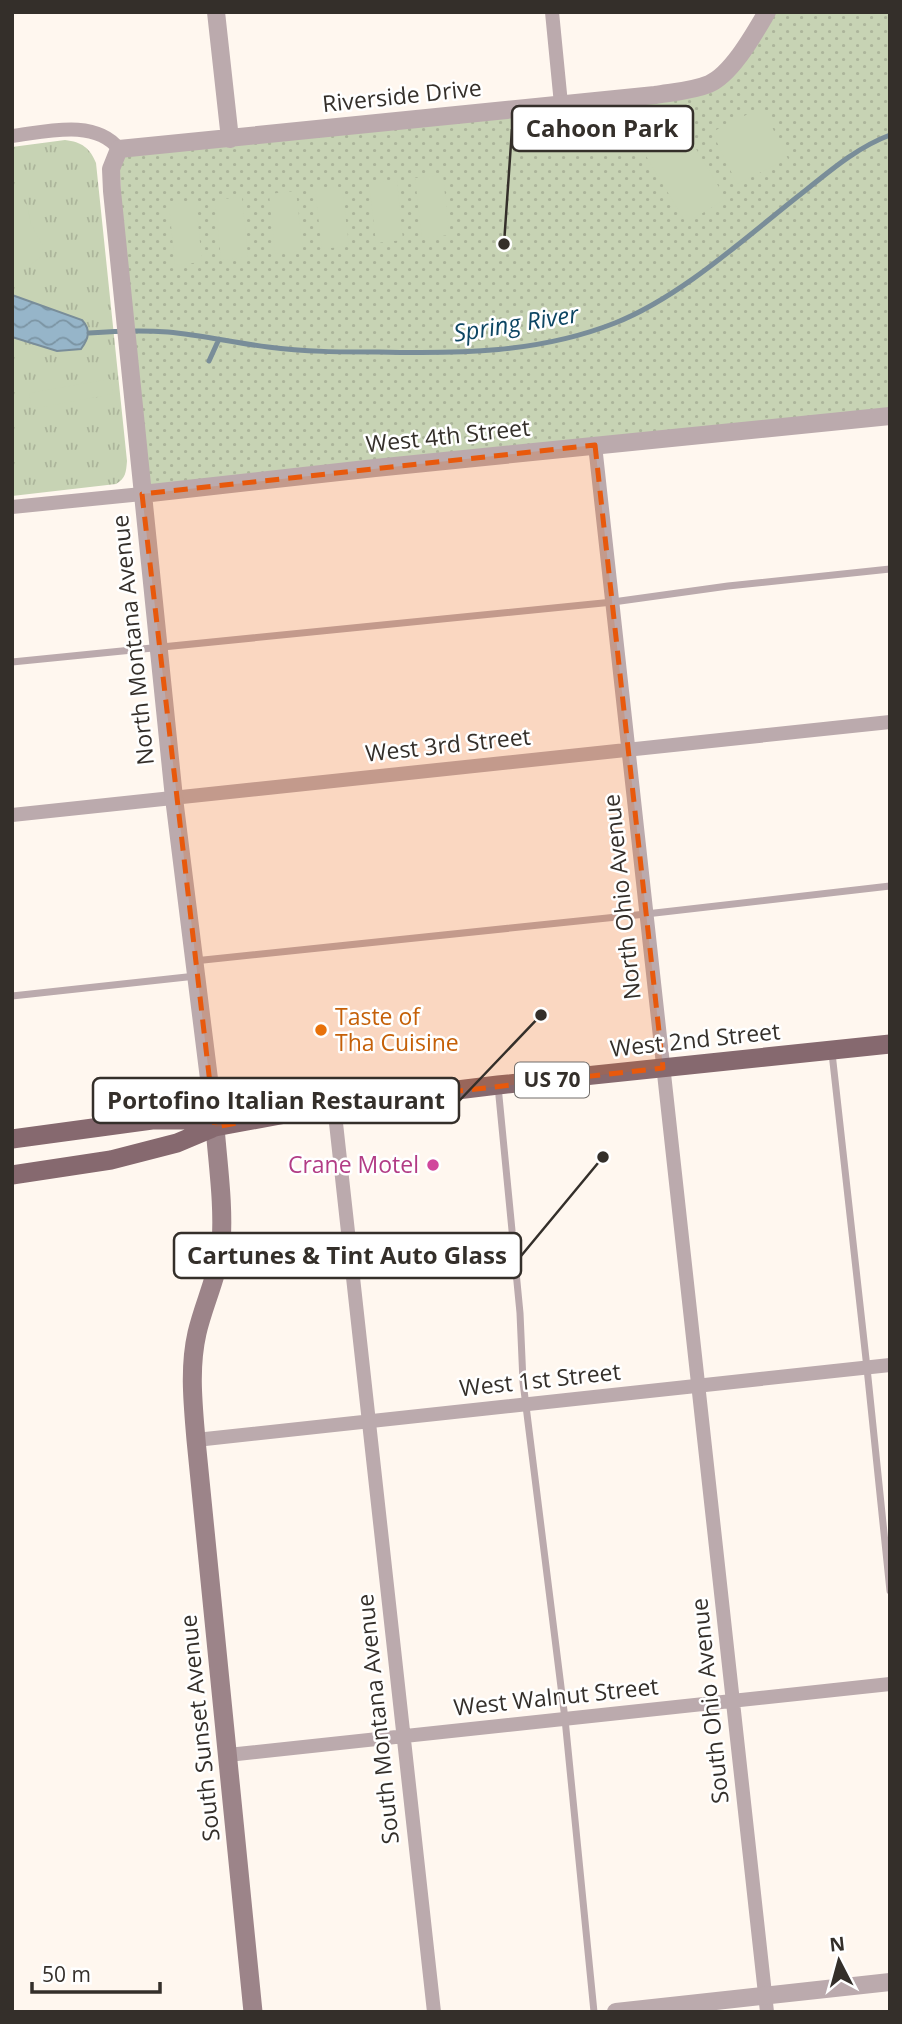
<svg xmlns="http://www.w3.org/2000/svg" width="902" height="2024" viewBox="0 0 902 2024" font-family="'Open Sans',sans-serif">
  <style>
    .grass { fill: url(#grass-tufts) }
    .park { fill: url(#park-dots) }
    .garden { fill: #c7d3b4 }
    .water { fill: url(#water-waves); stroke: #798d99; stroke-width: 2 }
    .lines { fill: none; stroke-linecap: round; stroke-linejoin: round }
    .stream { stroke: #798d99; stroke-width: 5 }
    .service { stroke: #bbaaad; stroke-width: 7 }
    .minor { stroke: #bbaaad; stroke-width: 14 }
    .tertiary { stroke: #bbaaad; stroke-width: 18 }
    .secondary { stroke: #9c8489; stroke-width: 19 }
    .primary { stroke: #86696f; stroke-width: 19 }
    .marked { fill: #e8590c; fill-opacity: 0.2; stroke: #e8590c; stroke-width: 5; stroke-dasharray: 14 9; stroke-linejoin: round }
    .food-dot { fill: #e8710a; stroke: #fff; stroke-width: 2.5 }
    .hotel-dot { fill: #d1479c; stroke: #fff; stroke-width: 2.5 }
    .labels { text-anchor: middle; stroke-width: 5; stroke-linejoin: round; paint-order: stroke }
    .shield { fill: #fff; stroke: #716d6a; stroke-width: 2 }
    .shield-label { font-size: 21px; font-weight: bold; fill: #342f2a }
    .street-label { font-size: 23px; fill: #342f2a; stroke: #fff }
    .food-label { font-size: 23px; fill: #c56008; stroke: #fff; text-anchor: start }
    .hotel-label { font-size: 23px; fill: #b23c85; stroke: #fff; text-anchor: end }
    .water-label { font-size: 24px; font-style: italic; fill: #0d4663; stroke: #fff }
    .leader { fill: none; stroke: #342f2a; stroke-width: 2.5 }
    .callout-dot { fill: #342f2a; stroke: #fff; stroke-width: 2.5 }
    .callout { fill: #fff; stroke: #342f2a; stroke-width: 2.5 }
    .callout-label { font-size: 24px; text-anchor: middle; font-weight: bold; fill: #342f2a }
  </style>
  <defs>
    <pattern id="grass-tufts" width="24" height="20" patternUnits="userSpaceOnUse" patternTransform="scale(1.75)"><rect width="24" height="20" fill="#c7d3b4"/><path d="M3 7l-1-3M5 7V3M7 7l1-3M15 17l-1-3M17 17v-4M19 17l1-3" fill="none" stroke="#acb59b"/></pattern>
    <pattern id="park-dots" width="8" height="8" patternUnits="userSpaceOnUse" patternTransform="scale(1.75)"><rect width="8" height="8" fill="#c7d3b4"/><path d="M2 2h.1M6 6h.1" fill="none" stroke="#acb59b" stroke-width="1.8" stroke-linecap="round"/></pattern>
    <pattern id="water-waves" width="16" height="10" patternUnits="userSpaceOnUse" patternTransform="scale(1.75)"><rect width="16" height="10" fill="#96b5c9"/><path d="M0 5q4-4 8 0t8 0" fill="none" stroke="#7b94a3"/></pattern>
  </defs>
  <rect width="100%" height="100%" fill="#fff7ef"/>
  <!-- grass -->
  <path class="grass" d="M65 140C82 142 90 148 96 163L127 461C126 472 126 478 116 484L12 496V147Z"/>
  <!-- park -->
  <path class="park" d="M767 12H890V416L142 494 125 298 119 149 709 84Z"/>
  <!-- garden -->
  <path class="garden" d="M762 107 788 159 737 184 712 132Z
    M677 117 726 199 686 223 637 141Z
    M443 175 449 235 422 238 415 178Z
    M397 181 403 240 376 243 369 183Z
    M342 187 349 246 322 249 315 190Z
    M296 191 303 251 275 254 269 194Z
    M12 197H19L27 205 31 224 43 246 42 256 30 265 12 263Z
    M242 197 248 257 221 260 215 200Z
    M196 202 202 262 175 265 169 205Z
    M110 379 113 394 32 409 29 393Z"/>
  <!-- water -->
  <path class="water" d="M12 295 82 320C91 330 89 338 81 349L57 351 12 337Z"/>
  <g class="lines">
    <!-- stream -->
    <path class="stream" d="M89 333C115 331 142 330 168 332 202 335 235 343 268 347 305 352 342 352 379 352 459 354 539 353 615 323 683 296 748 235 806 190 832 169 858 147 890 135
      M209 361 219 339"/>
    <!-- service -->
    <path class="service" d="M12 662 613 602 728 586 890 569
      M194 961 646 914 890 886
      M12 996 196 976
      M832 1053 867 1368 890 1591
      M498 1086 520 1313 523 1382 565 1719 594 2012"/>
    <!-- minor -->
    <path class="minor" d="M552 12 561 104
      M12 136C45 132 95 118 119 149
      M595 445 767 2012
      M12 507 142 494
      M12 815 890 722
      M334 1105 434 2012
      M196 1440 890 1365
      M228 1755 890 1684"/>
    <!-- tertiary -->
    <path class="tertiary" d="M216 12 230 139
      M142 494 375 468 890 416
      M215 1127 174 798 112 191 111 169 119 149 655 95C673 92 692 91 709 84 732 74 754 34 767 12
      M616 2012 890 1982"/>
    <!-- secondary -->
    <path class="secondary" d="M215 1127C218 1166 224 1206 221 1245 218 1276 204 1303 197 1333 189 1368 193 1404 196 1440L253 2012"/>
    <!-- primary -->
    <path class="primary" d="M12 1139 152 1120H187L215 1127
      M12 1175 111 1160 177 1143 215 1127 334 1105 498 1085 890 1044"/>
  </g>
  <!-- marked area -->
  <path class="marked" d="M595 445 663 1068 334 1105 215 1127 142 494Z"/>
  <!-- markers -->
  <circle class="food-dot" cx="321" cy="1030" r="7"/>
  <circle class="hotel-dot" cx="433" cy="1165" r="7"/>
  <g class="labels">
    <!-- shield labels -->
    <rect class="shield" x="515" y="1062.5" width="74" height="35" rx="5"/>
    <g class="shield-label">
      <text x="552" y="1087">US 70</text>
    </g>
    <!-- street labels -->
    <g class="street-label">
      <text transform="translate(402 96) rotate(-6)" y="8">Riverside Drive</text>
      <text transform="translate(448 436) rotate(-6)" y="8">West 4th Street</text>
      <text transform="translate(133 640) rotate(-96)" y="8">North Montana Avenue</text>
      <text transform="translate(448 745) rotate(-6)" y="8">West 3rd Street</text>
      <text transform="translate(622 897) rotate(-96)" y="8">North Ohio Avenue</text>
      <text transform="translate(695 1040) rotate(-6)" y="8">West 2nd Street</text>
      <text transform="translate(540 1380) rotate(-6)" y="8">West 1st Street</text>
      <text transform="translate(556 1697) rotate(-6)" y="8">West Walnut Street</text>
      <text transform="translate(710 1701) rotate(-96)" y="8">South Ohio Avenue</text>
      <text transform="translate(378 1719) rotate(-96)" y="8">South Montana Avenue</text>
      <text transform="translate(200 1728) rotate(-96)" y="8">South Sunset Avenue</text>
    </g>
    <!-- food labels -->
    <g class="food-label">
      <text x="335" y="1025">Taste of<tspan x="335" dy="26">Tha Cuisine</tspan></text>
    </g>
    <!-- hotel labels -->
    <g class="hotel-label">
      <text x="419" y="1173">Crane Motel</text>
    </g>
    <!-- water labels -->
    <g class="water-label">
      <text transform="translate(516 324) rotate(-9)" y="8">Spring River</text>
    </g>
  </g>
  <!-- callouts -->
  <path class="leader" d="M504 244L512 129M541 1015L459 1101M603 1157L521 1256"/>
  <g class="callout-dot">
    <circle cx="504" cy="244" r="7"/>
    <circle cx="541" cy="1015" r="7"/>
    <circle cx="603" cy="1157" r="7"/>
  </g>
  <g class="callout">
    <rect x="512" y="106" width="181" height="45" rx="7"/>
    <rect x="93" y="1078" width="366" height="45" rx="7"/>
    <rect x="174" y="1233" width="347" height="45" rx="7"/>
  </g>
  <g class="callout-label">
    <text x="602" y="137">Cahoon Park</text>
    <text x="276" y="1109">Portofino Italian Restaurant</text>
    <text x="347" y="1264">Cartunes &amp; Tint Auto Glass</text>
  </g>
  <!-- border -->
  <rect width="902" height="2024" fill="none" stroke="#342f2a" stroke-width="28"/>
  <!-- north arrow -->
  <g transform="translate(839 1961) rotate(354)" stroke="#ffffff" stroke-width="5" paint-order="stroke">
  <path d="M0-5L12 26L0 18L-12 26Z" fill="#342f2a"/>
  <text y="-10" font-size="19" font-weight="bold" text-anchor="middle" fill="#342f2a">N</text>
  </g>
  <!-- scale -->
  <path d="M32 1982v10h128v-10" fill="none" stroke="#342f2a" stroke-width="3.5"/>
  <text x="42" y="1982" font-size="21" fill="#342f2a" stroke="#ffffff" stroke-width="5" paint-order="stroke">50 m</text>
</svg>
